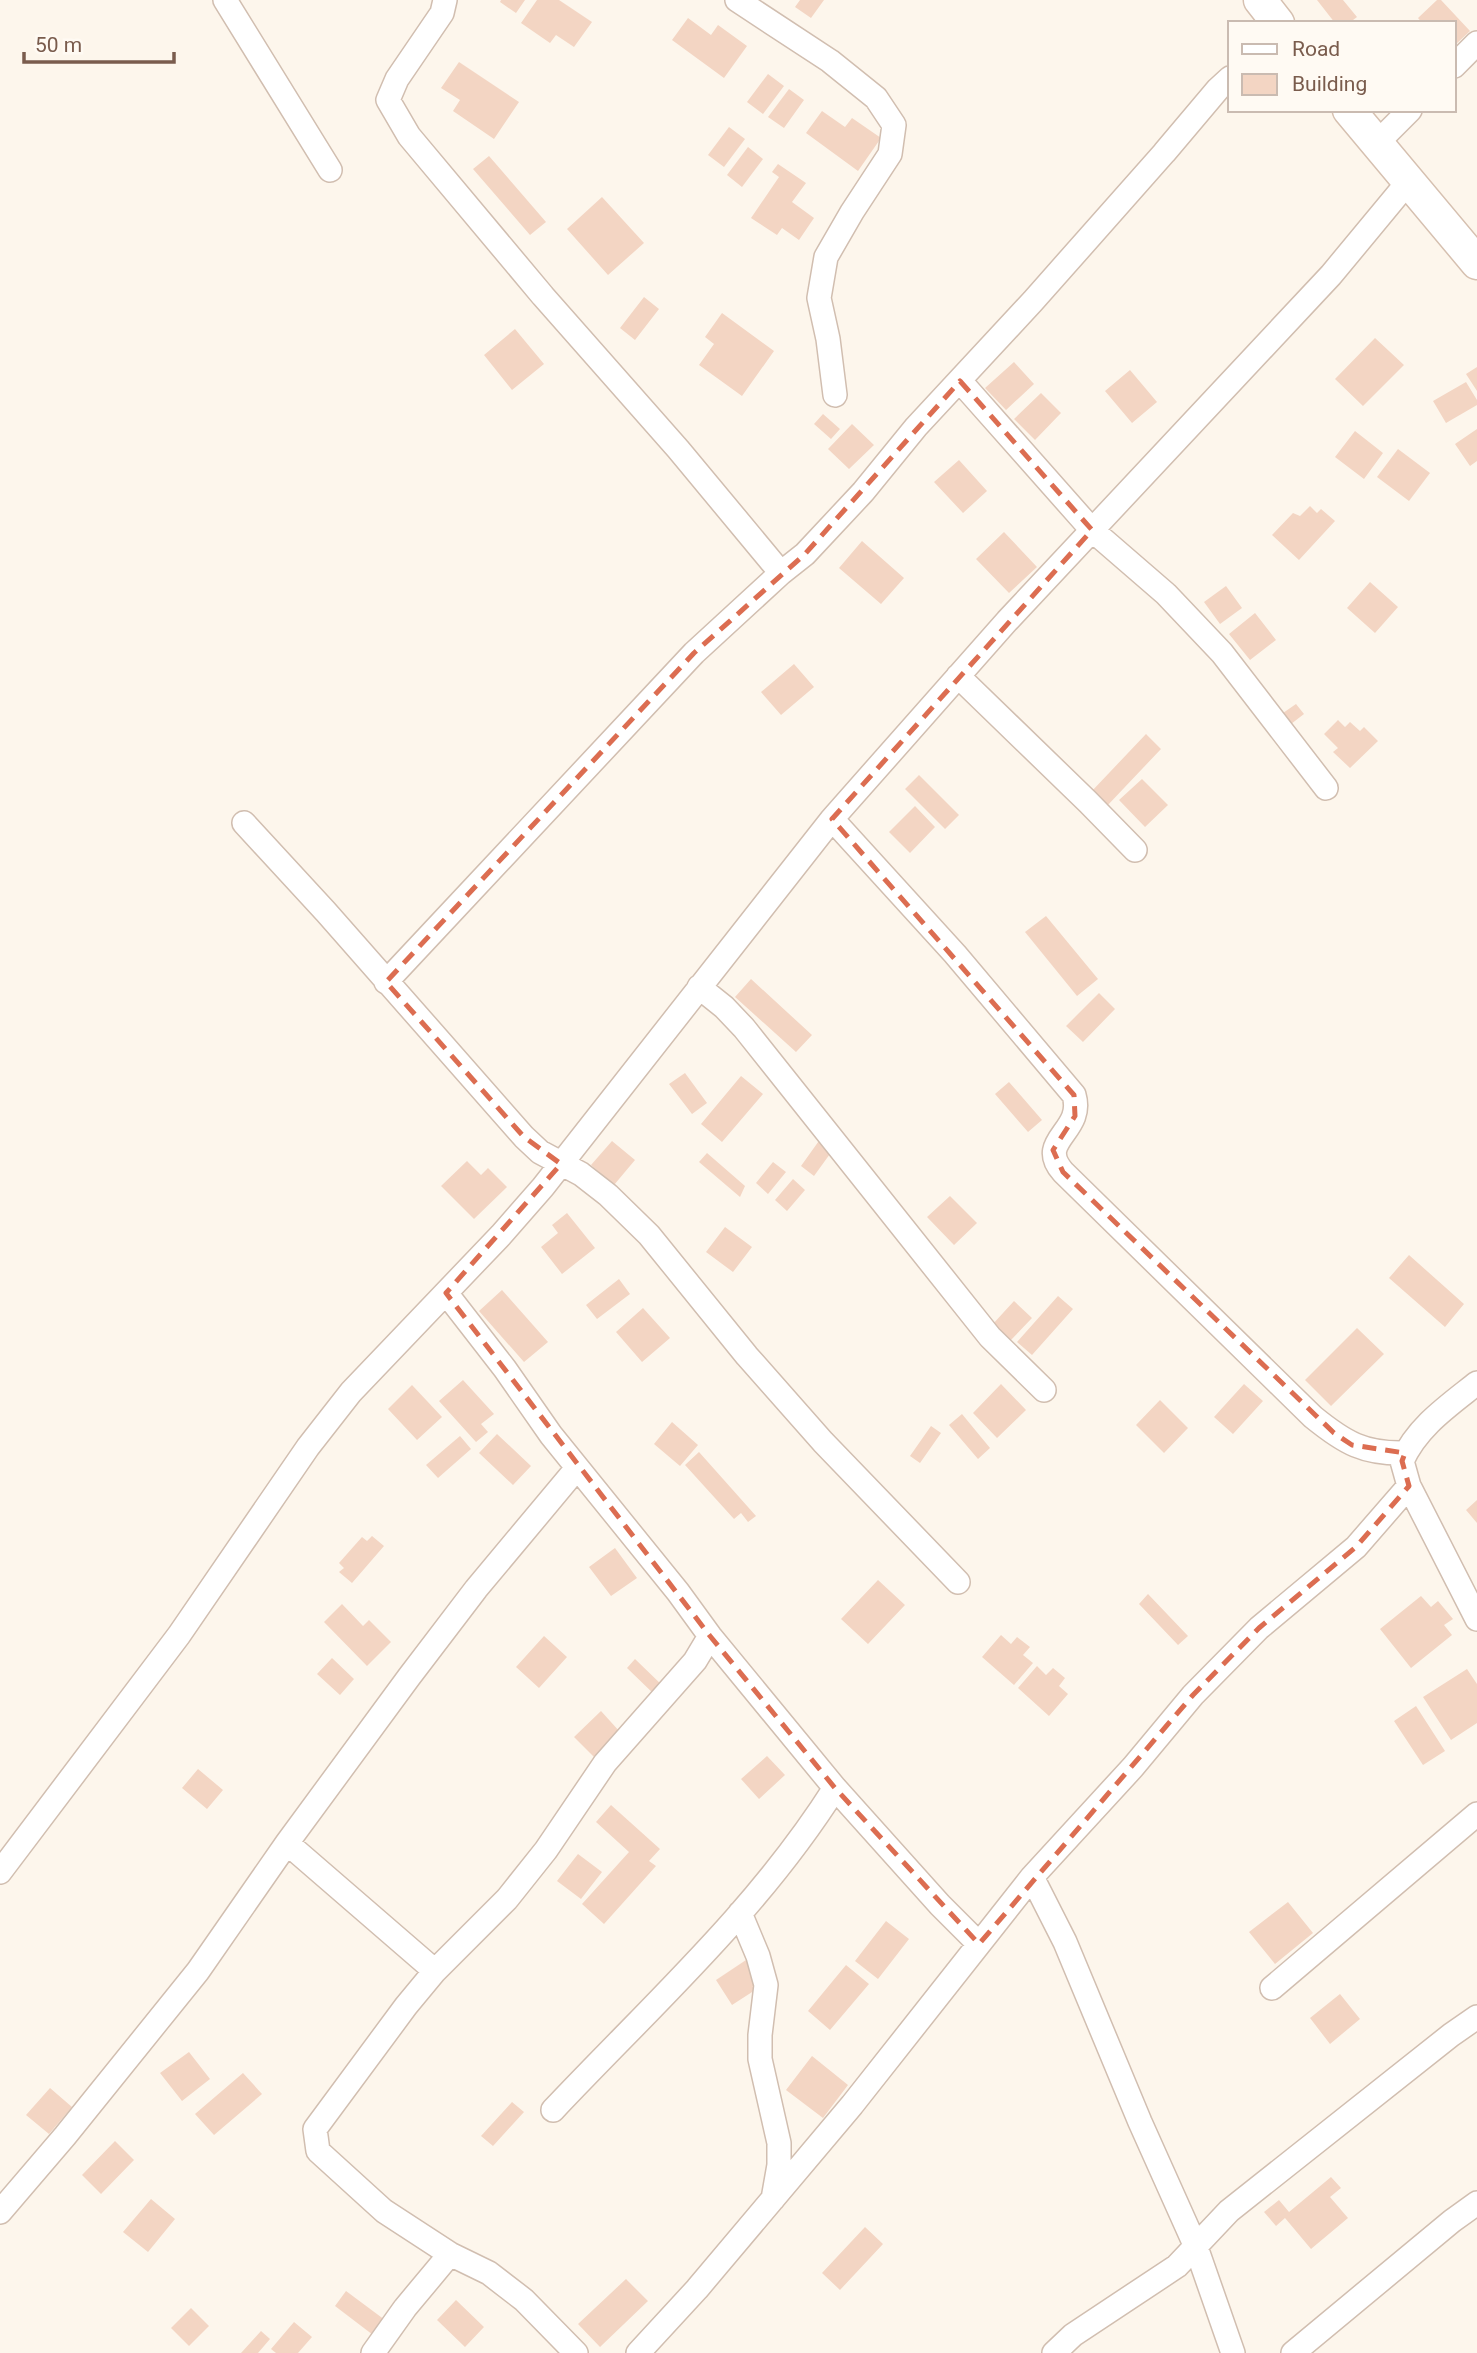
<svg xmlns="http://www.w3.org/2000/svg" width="1477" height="2353" viewBox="0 0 1477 2353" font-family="Roboto,sans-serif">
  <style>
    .building { fill: #f3d5c3 }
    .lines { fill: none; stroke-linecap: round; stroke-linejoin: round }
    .street-casing { stroke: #d1beb0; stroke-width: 26 }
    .secondary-casing { stroke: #d6c0b0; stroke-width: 35 }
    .street { stroke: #fff; stroke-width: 23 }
    .secondary { stroke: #fff; stroke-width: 32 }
    .marked { fill: none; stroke: #dc6d51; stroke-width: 5; stroke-dasharray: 14 9; stroke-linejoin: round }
  </style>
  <rect width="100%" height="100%" fill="#fdf6ec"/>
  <!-- building -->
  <path class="building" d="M501 0H525L516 13 500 2Z
    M537 0H559L592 22 574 47 556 35 550 43 521 23Z
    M800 0H824L811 18 795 7Z
    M1317 0H1343L1357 17 1349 23H1335Z
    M1437 0H1441L1470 31 1454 46V23H1422L1418 18Z
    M688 18 711 35 718 25 747 46 724 78 672 40Z
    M459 62 519 102 494 139 453 111 460 100 441 88Z
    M768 74 784 86 763 114 747 102Z
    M789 89 804 100 784 128 768 117Z
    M822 111 845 127 852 118 881 138 858 171 806 133Z
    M729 127 745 139 724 167 708 155Z
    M748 147 763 159 742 187 727 175Z
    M489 156 546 222 530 235 473 169Z
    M778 164 806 183 792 202 814 218 799 240 782 228 777 235 751 218 779 177 772 172Z
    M602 197 644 243 608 275 567 229Z
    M644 297 659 309 635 340 620 328Z
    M722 313 774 351 742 396 699 365 714 344 705 337Z
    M515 329 544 364 512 390 484 355Z
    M1375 338 1404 365 1363 406 1335 379Z
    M1014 362 1034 384 1006 410 985 388Z
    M1477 367V391L1466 374Z
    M1130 370 1157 402 1132 423 1105 391Z
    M1466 382 1477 400V405L1446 423 1433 401Z
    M1041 393 1061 413 1035 440 1014 419Z
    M823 414 840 429 831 439 814 424Z
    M852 424 874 445 849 469 828 449Z
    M1477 429V461L1470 466 1455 444Z
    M1355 431 1383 453 1364 479 1335 457Z
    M1398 449 1430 473 1409 501 1377 477Z
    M959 460 987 491 963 513 934 482Z
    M1310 506 1317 513 1321 509 1335 521 1299 560 1272 535 1293 513 1300 516Z
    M1004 532 1037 567 1009 593 976 559Z
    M862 541 904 578 881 604 839 568Z
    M1370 582 1398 607 1375 633 1347 608Z
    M1226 586 1242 608 1220 624 1204 602Z
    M1255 613 1276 640 1250 660 1229 634Z
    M794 664 814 687 781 715 761 692Z
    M1296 704 1304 714 1291 724 1283 713Z
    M1338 720 1345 727 1350 722 1360 731 1364 727 1378 741 1350 768 1333 752 1338 748 1324 734Z
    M1146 734 1161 749 1106 807 1091 792Z
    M919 775 959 815 945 829 905 789Z
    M1142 779 1168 805 1145 827 1119 800Z
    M915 806 935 827 910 853 889 832Z
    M1046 916 1098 979 1077 996 1025 932Z
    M751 979 812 1035 796 1052 735 997Z
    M1099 993 1115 1009 1083 1042 1066 1026Z
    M685 1073 707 1103 692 1114 669 1084Z
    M741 1076 763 1094 722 1142 701 1124Z
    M1009 1082 1042 1120 1028 1132 995 1094Z
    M821 1138 835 1147 814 1176 801 1166Z
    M612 1141 635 1160 614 1185 591 1165Z
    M707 1153 745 1186 740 1197 699 1162Z
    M467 1161 481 1175 488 1168 507 1187 474 1219 441 1186Z
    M773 1162 786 1172 768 1194 756 1183Z
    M793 1179 805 1190 787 1211 775 1200Z
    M950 1196 977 1223 954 1245 927 1217Z
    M567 1213 595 1248 562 1274 541 1247 558 1233 552 1225Z
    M725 1227 752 1247 733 1272 706 1252Z
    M1409 1255 1464 1304 1445 1327 1389 1278Z
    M619 1279 630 1294 597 1319 586 1305Z
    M502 1290 548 1342 524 1362 479 1311Z
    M1058 1296 1073 1309 1032 1355 1017 1342Z
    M1014 1301 1032 1318 1010 1341 992 1325Z
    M643 1308 670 1338 642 1362 616 1332Z
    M1357 1328 1384 1354 1331 1406 1305 1380Z
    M463 1380 494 1414 481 1424 488 1432 476 1442 439 1401Z
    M1001 1384 1026 1410 997 1438 973 1413Z
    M1244 1384 1263 1401 1233 1434 1214 1417Z
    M412 1385 442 1417 417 1440 388 1409Z
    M1160 1400 1188 1428 1164 1453 1136 1425Z
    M962 1414 990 1448 978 1459 949 1425Z
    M672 1422 698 1445 680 1466 654 1444Z
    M931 1426 941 1433 920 1463 910 1456Z
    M497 1434 531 1466 513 1485 479 1453Z
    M460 1436 471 1449 438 1478 426 1465Z
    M699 1452 756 1516 748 1522 741 1513 734 1519 685 1465Z
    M1477 1500V1523L1466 1510Z
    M372 1536 384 1546 352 1583 339 1572 344 1568 339 1563 362 1537 367 1541Z
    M615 1548 637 1578 611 1596 589 1567Z
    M878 1580 905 1605 868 1644 841 1619Z
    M1148 1594 1188 1636 1178 1645 1139 1604Z
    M1421 1596 1431 1607 1438 1601 1453 1619 1444 1625 1452 1635 1411 1668 1380 1629Z
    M342 1604 363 1626 369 1620 391 1642 367 1666 324 1622Z
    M1001 1635 1011 1644 1017 1637 1030 1647 1023 1655 1033 1663 1014 1685 982 1657Z
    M544 1636 567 1657 539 1688 516 1667Z
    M332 1658 354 1679 340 1695 317 1674Z
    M635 1659 665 1688 657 1697 627 1668Z
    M1037 1666 1046 1675 1053 1668 1065 1678 1059 1686 1068 1694 1049 1716 1018 1688Z
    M1467 1669 1477 1684V1723L1451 1740 1423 1697Z
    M1416 1706 1445 1751 1423 1765 1394 1721Z
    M601 1711 620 1732 594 1757 574 1737Z
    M767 1756 785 1775 759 1799 741 1779Z
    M198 1769 223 1790 207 1809 182 1788Z
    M611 1805 660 1849 649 1861 656 1866 604 1924 582 1904 629 1852 596 1822Z
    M578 1854 602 1872 581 1899 557 1881Z
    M1288 1902 1313 1933 1275 1964 1249 1932Z
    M886 1921 909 1939 878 1979 855 1961Z
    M746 1960 763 1985 732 2005 716 1980Z
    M846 1965 869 1984 830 2030 808 2011Z
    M1340 1994 1360 2019 1330 2044 1310 2018Z
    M189 2052 210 2079 182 2101 160 2073Z
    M812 2056 848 2085 823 2118 786 2090Z
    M243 2073 262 2094 214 2135 195 2114Z
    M50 2088 72 2107 49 2134 26 2115Z
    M512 2102 524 2112 493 2146 481 2136Z
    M115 2141 134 2160 101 2194 82 2175Z
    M1331 2177 1341 2188 1330 2197 1348 2218 1311 2249 1285 2218 1276 2226 1264 2212 1279 2200 1289 2212Z
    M151 2199 175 2219 148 2252 123 2232Z
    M865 2227 883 2244 840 2290 822 2273Z
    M626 2279 648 2301 600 2347 578 2324Z
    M346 2291 389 2323 377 2338 335 2306Z
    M456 2300 484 2327 465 2347 437 2320Z
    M191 2308 209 2326 189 2346 171 2328Z
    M294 2322 312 2337 298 2353H276L271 2349Z
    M261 2331 270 2339 258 2353H241Z"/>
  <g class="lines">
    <!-- street casing -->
    <g class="street-casing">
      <path id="street" d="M225 0 330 170
        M445 0 442 13 397 79 388 100 409 136 543 296 678 449 781 573
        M737 0 830 61 876 98 894 125 890 154 852 212 826 257 819 298 828 339 835 395
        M1454 66 1477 43
        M1376 144 1410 110
        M960 381 1092 530 1166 594 1222 653 1326 788
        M958 676 1088 802 1135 850
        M832 819 955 954 1074 1095C1085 1132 1035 1140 1063 1172L1313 1417C1345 1443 1364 1454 1405 1453
        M244 823 326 912 524 1137 540 1152 581 1174 608 1195 649 1235 747 1356 823 1442 958 1582
        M386 982 694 653 781 573 805 554 863 492 916 427 1033 301 1164 153 1218 89 1230 78
        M699 987 724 1007 744 1028 990 1337 1044 1390
        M446 1293 505 1369 551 1435 678 1592 710 1636 835 1788 940 1905 979 1944
        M1477 1383C1448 1406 1417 1427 1402 1461L1409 1486 1477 1619
        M287 1843 435 1971
        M0 1872 179 1635 308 1447 351 1392 501 1235 543 1187 832 819 1007 621 1331 275 1408 182
        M1032 1877 1065 1942 1140 2122 1196 2247 1233 2353
        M740 1913 758 1956 766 1985 760 2035V2059L779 2143V2165L773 2199
        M1272 1988 1477 1814
        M553 2110C651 2006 758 1910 835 1788
        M0 2212 65 2136 198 1971 287 1843 409 1677 476 1589 577 1468
        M373 2353 405 2308 450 2254
        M576 2353 524 2300 489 2273 450 2254 384 2211 318 2151 315 2129 406 2006 435 1971 507 1899 546 1850 605 1763 695 1661 710 1636
        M638 2353 697 2289 852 2105 1032 1877 1133 1767 1193 1695 1259 1628 1356 1547 1409 1486
        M1054 2353 1073 2335 1177 2266 1229 2211 1451 2035 1477 2017
        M1293 2353 1452 2221 1477 2203"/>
    </g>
    <!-- secondary casing -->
    <g class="secondary-casing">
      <path id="secondary" d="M1260 0 1278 23
        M1349 110 1477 263"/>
    </g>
    <!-- street -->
    <use href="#street" class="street"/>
    <!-- secondary -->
    <use href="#secondary" class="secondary"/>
  </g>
  <!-- marked area -->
  <path class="marked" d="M960 381 1092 530 832 819 1074 1095 1075 1116 1053 1150 1063 1172 1334 1433 1352 1445 1405 1453 1402 1461 1409 1486 1356 1547 1259 1628 1193 1695 979 1944 835 1788 710 1636 446 1293 561 1164 524 1137 386 982 694 653 805 554Z"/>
  <!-- legend -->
  <rect x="1228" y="21" width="228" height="91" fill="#fffaf3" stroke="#cabbb1" stroke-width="2"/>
  <rect x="1242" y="44" width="35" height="10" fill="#ffffff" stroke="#cabbb1" stroke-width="2"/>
  <text x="1292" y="56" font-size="21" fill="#7a5c4d">Road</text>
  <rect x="1242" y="74" width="35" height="21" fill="#f3d5c3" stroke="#cabbb1" stroke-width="2"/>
  <text x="1292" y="91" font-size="21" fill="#7a5c4d">Building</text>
  <!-- scale -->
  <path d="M24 52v10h150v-10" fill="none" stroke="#7a5c4d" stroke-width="3.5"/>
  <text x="35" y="52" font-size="21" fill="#7a5c4d" stroke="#fffaf3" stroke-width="5" paint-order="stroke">50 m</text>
</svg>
